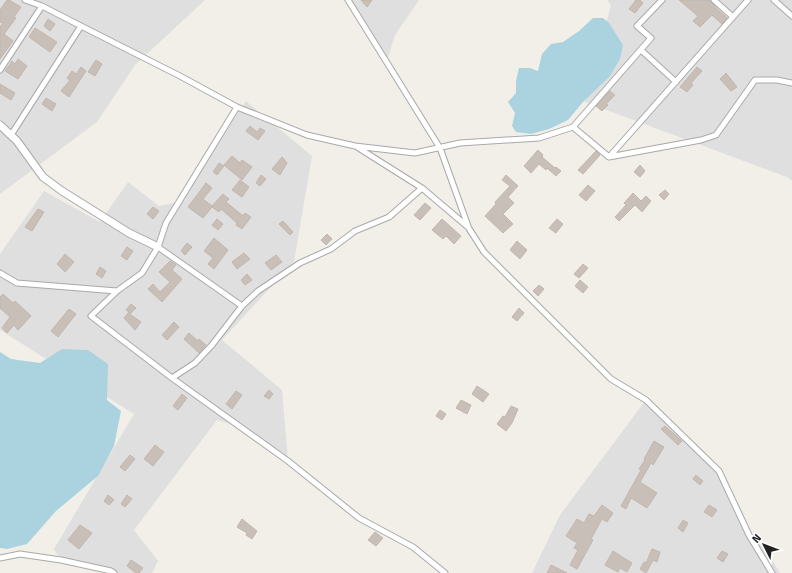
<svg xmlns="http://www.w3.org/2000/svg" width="792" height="573" viewBox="0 0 792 573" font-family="'Fira Sans',sans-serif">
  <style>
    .residential { fill: #e0dfdf }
    .water { fill: #aad3df }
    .building { fill: #c7bfb8; stroke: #c4b6ab }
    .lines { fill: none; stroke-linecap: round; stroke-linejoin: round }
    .minor-casing { stroke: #a9a9a9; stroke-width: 7 }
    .tertiary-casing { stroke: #a9a9a9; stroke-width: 9 }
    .minor { stroke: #fff; stroke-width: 5 }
    .tertiary { stroke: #fff; stroke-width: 7 }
  </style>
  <rect width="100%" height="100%" fill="#f2efe9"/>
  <!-- residential -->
  <path class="residential" d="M0 0H205L135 65 97 122 0 194Z
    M348 0H419L395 35 387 61Z
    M607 0H792V181L787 177 585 102 611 5Z
    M246 101 312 156 294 262 222 340 282 390 288 461 242 427 217 420 134 530 158 561 152 573H114L61 560 54 549 134 414 0 330V254L44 191 100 222 128 182 159 206 178 202Z
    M645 401 719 470 752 534 771 558 780 573H532L560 515Z"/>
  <!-- water -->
  <path class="water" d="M593 18H603L609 23 623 45 620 59 610 76 583 102 568 120 549 129 531 134 516 132 512 126 515 113 508 102 516 93V81L519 68H530L538 71 542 54 551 44 563 42 579 31Z
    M62 349 88 350 108 364 107 400 121 411 114 446 98 476 56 511 27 544 7 549 0 548V352L11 359 40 363Z"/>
  <!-- building -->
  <path class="building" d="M7 0H9L21 7 14 17 16 18 4 34 13 41 0 59V27L3 23 0 22V10Z
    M361 0H372L367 7Z
    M636 0H640L643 3 635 13 629 9Z
    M679 0H710L717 9 727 18 722 24 712 15 700 27 693 21 698 16Z
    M48 19 55 24 50 31 44 26Z
    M35 28 57 42 50 52 29 37Z
    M18 59 27 66 18 79 5 71 12 61 15 64Z
    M96 60 102 64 95 76 88 72Z
    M81 67 86 71 69 97 61 91 70 80 67 78 72 71 76 74Z
    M697 67 702 71 691 83 693 85 687 92 680 87Z
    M726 73 737 87 731 91 720 79Z
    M0 84 15 93 11 100 0 93Z
    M610 91 615 95 606 104 608 105 602 111 596 106Z
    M46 98 56 104 52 111 42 104Z
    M250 126 257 132 260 128 265 131 258 140 246 131Z
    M538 150 543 155 542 157 555 168 556 167 561 171 556 176 547 168 546 170 539 164 531 173 524 166Z
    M596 151 600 155 583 174 578 170Z
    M232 156 240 163 242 160 252 167 242 180 224 165Z
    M282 157 287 163 280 175 272 169Z
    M219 163 224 166 217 175 213 172Z
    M640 165 645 171 640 177 634 172Z
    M261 175 266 179 260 186 256 183Z
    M506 175 518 186 508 197 514 203 503 214 513 224 503 233 485 216 496 204 495 202 510 186 502 180Z
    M240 180 249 187 242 197 232 190Z
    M206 183 212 188 203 199 212 206 223 194 229 199 226 202 243 216 245 213 251 217 242 229 236 225 237 223 221 209 219 212 212 207 203 218 188 207Z
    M588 185 595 191 586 201 579 195Z
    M665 190 669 194 664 200 659 195Z
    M633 193 641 201 646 196 651 201 642 212 635 205 619 221 615 217 626 205 624 203Z
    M425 203 431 208 420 220 414 215Z
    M153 207 159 211 153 219 147 214Z
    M38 209 44 212 32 231 25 227Z
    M217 219 223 224 218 230 212 225Z
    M442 219 461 236 454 244 446 236 443 239 432 230Z
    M557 219 563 224 556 233 549 228Z
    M283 221 293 232 290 235 279 224Z
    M327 234 332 239 326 245 321 240Z
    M214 238 228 250 214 269 208 264 213 258 204 251Z
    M517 241 527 250 520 259 510 250Z
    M187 243 192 247 185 255 181 251Z
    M127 247 133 251 127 260 121 256Z
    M244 253 250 259 237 269 232 262Z
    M65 254 74 262 65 272 57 264Z
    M276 255 282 262 271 270 265 263Z
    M170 261 176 265 172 270 182 279 162 302 148 289 153 284 160 292 170 282 159 272Z
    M583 264 588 268 579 278 574 274Z
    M100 267 106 271 102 278 96 274Z
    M247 274 252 280 245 285 241 280Z
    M580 280 588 287 583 293 575 286Z
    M539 285 544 289 538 296 533 291Z
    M3 294 13 303 15 301 31 316 18 330 14 325 7 333 2 328 10 317 0 308V297Z
    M131 304 136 308 130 314 141 322 135 330 124 318 129 312 126 310Z
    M519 308 524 313 517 321 512 317Z
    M69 309 76 314 58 337 51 331Z
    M174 322 179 327 167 340 162 335Z
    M189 333 198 341 199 339 206 345 199 353 184 339Z
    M477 386 489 394 483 402 472 394Z
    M269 390 273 394 269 399 264 396Z
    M236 391 242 395 232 409 226 404Z
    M182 394 187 398 178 410 173 406Z
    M461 400 471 405 467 414 456 408Z
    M511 406 518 409 512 423 506 431 497 424 503 416 505 417Z
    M440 410 446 414 442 420 436 416Z
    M665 426 682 441 678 445 661 429Z
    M654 441 664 447 653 465 651 463 640 482 657 493 647 508 631 498 626 509 621 506 641 470 639 469 645 460 644 459Z
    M155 445 164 452 153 466 144 459Z
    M130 455 135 459 125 471 120 467Z
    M696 475 703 481 700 485 693 479Z
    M108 495 114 500 109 505 104 501Z
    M127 495 132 499 125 507 121 504Z
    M602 505 613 513 607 522 602 519 591 539 593 540 577 569 570 565 578 550 574 548 577 543 566 536 577 519 584 523 589 514 594 516Z
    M709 505 717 510 712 517 704 512Z
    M242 519 257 531 252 539 246 535 247 533 237 527Z
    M683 520 688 523 683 532 678 528Z
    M80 525 92 533 79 549 68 540Z
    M375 532 383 538 376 546 368 540Z
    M652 549 660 552 657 562 653 560 646 573 640 569 644 562 646 563Z
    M613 551 632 563 627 572 620 568 618 572 605 565Z
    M722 551 728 554 723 562 717 558Z
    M131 560 143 568 139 573H136L127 566Z
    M551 565 567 573H547Z"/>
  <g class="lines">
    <!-- minor casing -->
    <g class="minor-casing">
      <path id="minor" d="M25 0 42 6 81 26 180 76 237 107 307 135 355 146 415 153 460 143 539 138 573 127 609 157 701 140 716 135 755 80H777L792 83
        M348 0 440 148 468 226
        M714 0 733 17
        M774 0 792 16
        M641 50 676 82
        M0 70 42 6
        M237 107 166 223 158 247 142 273 117 291 91 316 172 378 288 461 359 518 413 547 445 573
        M573 127 651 38 637 26 662 0
        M11 135 81 26
        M357 147 422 188 468 227 484 252 611 379 646 400 719 471 749 535 772 573
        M610 156 748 0
        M158 247 242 306
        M0 273 17 283 117 291
        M172 378 195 363 212 345 242 306 258 291 300 263 331 249 355 231 389 217 422 188
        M0 558 20 554 61 560 111 571 114 573"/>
    </g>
    <!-- tertiary casing -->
    <g class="tertiary-casing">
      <path id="tertiary" d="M0 125 17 141 43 177 62 191 129 233 158 247"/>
    </g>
    <!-- minor -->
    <use href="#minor" class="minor"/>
    <!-- tertiary -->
    <use href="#tertiary" class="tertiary"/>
  </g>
  <!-- north arrow -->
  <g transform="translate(764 545) rotate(312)" stroke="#ffffff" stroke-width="3" paint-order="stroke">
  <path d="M0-3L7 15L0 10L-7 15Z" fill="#222222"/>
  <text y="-6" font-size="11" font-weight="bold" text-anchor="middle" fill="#222222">N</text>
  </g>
</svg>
